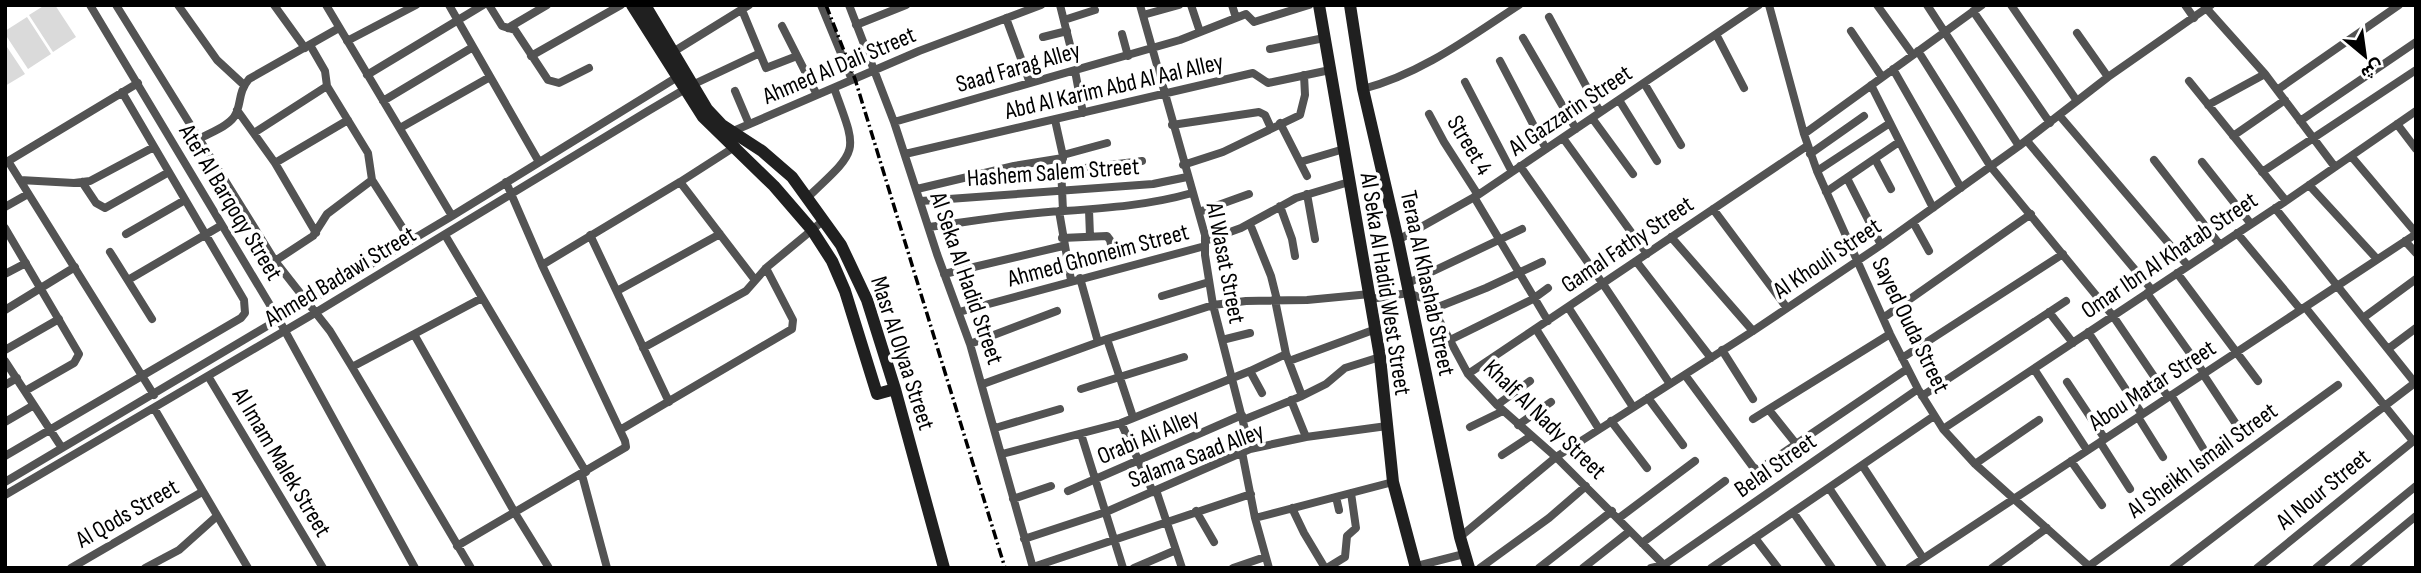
<svg xmlns="http://www.w3.org/2000/svg" width="2421" height="573" viewBox="0 0 2421 573" font-family="'Sofia Sans Condensed',Vazirmatn,sans-serif">
  <style>
    .green { fill: #dadada }
    .lines { fill: none; stroke-linecap: round; stroke-linejoin: round }
    .street { stroke: #535353; stroke-width: 8 }
    .secondary { stroke: #202020; stroke-width: 12 }
    .rail { stroke: #000; stroke-width: 3.5; stroke-dasharray: 10 3.5 2 3.5; stroke-linecap: butt }
    .labels { text-anchor: middle; stroke-width: 7; stroke-linejoin: round; paint-order: stroke }
    .street-label { font-size: 24px; fill: #000; stroke: #fff }
  </style>
  <rect width="100%" height="100%" fill="#fff"/>
  <!-- green -->
  <path class="green" d="M45 5H55L76 37 53 52 29 15Z
    M27 17 51 54 28 69 5 34V31Z
    M5 44 25 74 5 86Z"/>
  <g class="lines">
    <!-- street -->
    <path class="street" d="M90 5 279 320 415 568
      M116 5 275 261 330 331 352 367 471 568
      M178 5 217 60 244 85
      M274 5 305 48
      M326 5 452 216
      M449 5 539 162
      M489 5 502 26 515 30 548 80 559 83 589 68
      M821 5 852 80
      M849 5 894 122 937 254 970 344 1033 568
      M1060 5 1070 45
      M1140 5 1205 235V255L1213 305 1250 449
      M1191 5 1200 32
      M1232 5 1236 18
      M1769 5 1804 134 1817 171 1890 334 1918 389 1943 429 1975 464 2091 568
      M1877 5 1913 55
      M1927 5 2019 146
      M2011 5 2077 101
      M2185 5 2194 18
      M2207 9 2265 74 2335 167
      M742 10 766 68 797 56
      M1973 11 2050 123
      M1143 15 1179 5
      M1549 17 1600 112
      M1006 18 1030 83
      M1064 20 1095 10
      M856 25 906 5
      M782 26 817 95
      M508 28 547 5
      M1851 31 1882 77
      M2077 33 2108 77
      M1122 34 1128 56
      M1716 34 1744 88
      M1043 37 1067 31
      M1523 38 1576 129
      M347 41 416 5
      M310 45 325 71 327 86 368 153 372 180 411 241
      M1270 49 1324 38
      M1918 51 1991 167 2113 316 2168 397
      M673 52 749 5
      M531 56 621 5
      M1500 61 1546 149
      M1893 69 1961 188
      M1075 71 1083 113
      M367 75 483 5
      M2189 81 2286 201
      M1465 82 1512 172
      M1644 83 1681 145
      M1871 85 1933 208
      M1363 89C1421 74 1470 37 1519 5
      M2277 90 2399 5
      M735 91 749 124
      M1619 100 1657 161
      M383 101 473 47
      M2208 105 2265 74
      M237 110 275 163 316 233
      M1429 114 1444 142 1478 195
      M2059 115 2188 266
      M1592 118 1633 174
      M1055 120 1063 156 1061 167 1063 211
      M2300 121 2416 42
      M894 122 1180 40 1246 14 1254 22 1309 5
      M1280 123 1307 176
      M2397 124 2416 149
      M1172 125 1259 112 1265 115 1271 128
      M400 128 490 77
      M731 132 919 51 1041 5
      M254 133 327 86
      M1804 134 1982 5
      M2233 136 2285 100
      M1563 138 1647 254
      M199 139C209 133 227 127 234 117 242 106 237 93 249 79L339 28
      M2027 141 2152 290
      M905 154 1253 73 1268 83 1330 70
      M1810 154 1864 116
      M1063 155 1107 143
      M2351 156 2416 233
      M1875 159 1891 189
      M2154 160 2220 245
      M8 161 154 395
      M1300 162 1344 149
      M2202 162 2251 224
      M5 163 138 83
      M275 163 348 120
      M1183 165 1223 152 1300 115 1305 95 1304 75
      M1520 166 1603 284 1670 384
      M1061 171 1142 161
      M1817 171 1890 123
      M2262 172 2416 70
      M1847 178 1881 245
      M20 180 74 183 90 181 154 147
      M82 182 96 203 105 208 169 172
      M680 182 755 280
      M2309 185 2377 259
      M917 189 1014 166 1063 158
      M1826 192 1899 142
      M1307 194 1315 239
      M808 197C860 148 858 154 834 88
      M1474 197 1548 321
      M921 201 1153 184 1187 177
      M1280 206 1292 239 1295 256
      M5 207 28 194
      M2275 208 2415 383
      M1713 209 1787 308
      M1089 210 1090 236
      M1059 211 1071 280
      M1199 212 1249 194
      M1913 222 1929 251
      M1250 224 1271 276 1277 300
      M929 227C973 221 1019 213 1064 211 1108 208 1150 205 1192 193
      M5 228 79 354 74 363 25 391
      M2237 233 2301 310
      M126 234 185 200
      M445 235 586 472
      M590 235 669 402
      M1671 237 1753 331
      M1062 238 1107 236 1110 240 1112 249
      M1398 240 1478 195 1759 5
      M1205 241 1241 228 1296 198 1349 182
      M2405 241 2416 253
      M110 252 152 319
      M275 261 313 236 327 214 372 180
      M1636 261 1711 358
      M542 265 680 182 736 146
      M2177 273 2258 381
      M5 274 26 263
      M944 274 1063 246
      M1080 278 1098 342
      M128 280 222 225
      M1406 284 1522 229
      M617 291 720 234
      M2147 293 2204 373
      M1162 296 1209 282
      M1371 299 1408 293 1422 298 1433 309 1468 374 1497 405 1556 457 1667 568
      M1275 300 1286 354 1302 396
      M1568 307 1633 407
      M2305 307 2413 441
      M1433 309 1486 288 1542 262
      M5 310 75 267
      M959 312 1205 246
      M2049 312 2073 343
      M1883 318 2031 214
      M2363 318 2416 279
      M1536 329 1599 429
      M2088 332 2142 414
      M415 336 515 513 549 568
      M1107 339 1133 417
      M1222 340 1250 333
      M1450 340 1533 299 1548 288
      M970 344 1057 311
      M643 348 746 291 766 268 824 220
      M2388 349 2416 328
      M5 350 59 319
      M1722 350 1753 399
      M1902 358 2063 254
      M5 361 62 448
      M1289 361 1376 329
      M352 367 482 298
      M2034 369 2087 450
      M1250 371 1262 393
      M1468 374 1807 146
      M2203 374 2236 424
      M1685 375 1753 467 1758 470 1907 369
      M208 376 323 568
      M2067 382 2105 439
      M983 384 1107 339 1213 305 1246 301 1307 300 1370 294
      M5 385 17 378
      M1081 389 1184 357
      M2171 395 2203 448
      M1922 396 2066 301
      M1648 398 1683 445
      M1291 400 1306 437
      M1497 405 1530 381
      M154 408 248 568
      M1769 410 1797 445
      M2138 417 2163 457
      M1753 419 1890 334
      M1243 420 1302 396 1326 384 1345 368 1380 357
      M1611 421 1647 468
      M5 422 34 405
      M1121 423 1153 492
      M1518 425 1551 402
      M1470 427 1503 411
      M995 428 1060 409
      M1943 429 2286 201 2416 111
      M620 430 792 329 793 320 766 268
      M1081 434 1123 568
      M2100 442 2130 489
      M1242 452 1255 518 1269 568
      M1002 454 1121 423 1250 371 1286 354
      M1502 455 1531 436
      M5 456 241 318 245 313 244 300 122 92
      M2071 461 2102 505
      M1975 464 2039 420
      M1862 465 1923 558
      M582 475 607 568
      M5 482 452 216 679 76
      M1829 488 1883 568
      M1156 490 1182 568
      M1068 491 1242 415
      M5 495 315 313 648 111 692 85 758 54
      M1336 497 1339 510
      M1013 499 1051 486
      M1292 508 1304 533 1325 568
      M1196 511 1214 542
      M1793 512 1832 568
      M1255 518 1393 482
      M1619 518 1695 461
      M1460 537 1556 457 1753 331 1881 245 2019 146 2108 77 2211 5
      M1755 538 1778 568
      M1024 539 1106 512 1250 449 1306 437 1387 426
      M1642 543 1725 481
      M457 546 626 447 625 441 542 265 506 182
      M2089 566 2338 385
      M1033 567 1251 494
      M1413 567 1464 554
      M71 568 202 492
      M145 568 179 550 217 516
      M1134 568 1176 550
      M1233 568 1265 557
      M1327 568 1345 557 1347 536 1356 528 1351 493
      M1480 568 1549 518 1586 486
      M1539 568 1612 511
      M1583 568 1630 531
      M1651 568 1664 565 1918 389
      M1711 568 1934 416
      M1909 568 2416 234
      M1992 568 2047 528
      M2173 568 2416 382
      M2257 568 2416 439
      M2316 568 2416 486
      M2353 568 2416 516"/>
    <!-- secondary -->
    <path class="secondary" d="M632 5 703 117 774 186 812 230 832 261 845 291 877 394 895 389
      M645 5 707 109 722 125 762 151 792 177 841 245 867 300 895 389 944 568
      M1319 5 1380 357 1393 482 1416 568
      M1350 5 1363 89 1398 240 1460 537 1469 568"/>
    <!-- rail -->
    <path class="rail" d="M826 5 855 79 1005 568"/>
  </g>
  <g class="labels">
    <!-- street labels -->
    <g class="street-label">
      <text transform="translate(839 65) rotate(-23)" y="8">Ahmed Al Dali Street</text>
      <text transform="translate(1018 67) rotate(-16)" y="8">Saad Farag Alley</text>
      <text transform="translate(1114 86) rotate(-13)" y="8">Abd Al Karim Abd Al Aal Alley</text>
      <text transform="translate(1570 110) rotate(-34)" y="8">Al Gazzarin Street</text>
      <text transform="translate(1470 145) rotate(59)" y="8">Street 4</text>
      <text transform="translate(1053 172) rotate(-4)" y="8">Hashem Salem Street</text>
      <text transform="translate(231 202) rotate(59)" y="8">Atef Al Barqoqy Street</text>
      <text transform="translate(1627 244) rotate(-34)" y="8">Gamal Fathy Street</text>
      <text transform="translate(1098 255) rotate(-15)" y="8">Ahmed Ghoneim Street</text>
      <text transform="translate(2169 255) rotate(-34)" y="8">Omar Ibn Al Khatab Street</text>
      <text transform="translate(1827 258) rotate(-34)" y="8">Al Khouli Street</text>
      <text transform="translate(1226 263) rotate(79)" y="8">Al Wasat Street</text>
      <text transform="translate(340 276) rotate(-31)" y="8">Ahmed Badawi Street</text>
      <text transform="translate(967 278) rotate(71)" y="8">Al Seka Al Hadid Street</text>
      <text transform="translate(1428 283) rotate(78)" y="8">Teraa Al Khashab Street</text>
      <text transform="translate(1386 284) rotate(81)" y="8">Al Seka Al Hadid West Street</text>
      <text transform="translate(1911 325) rotate(64)" y="8">Sayed Ouda Street</text>
      <text transform="translate(903 353) rotate(72)" y="8">Masr Al Olyaa Street</text>
      <text transform="translate(2152 385) rotate(-33)" y="8">Abou Matar Street</text>
      <text transform="translate(1545 419) rotate(44)" y="8">Khalf Al Nady Street</text>
      <text transform="translate(1148 436) rotate(-23)" y="8">Orabi Ali Alley</text>
      <text transform="translate(1196 455) rotate(-21)" y="8">Salama Saad Alley</text>
      <text transform="translate(2202 460) rotate(-36)" y="8">Al Sheikh Ismail Street</text>
      <text transform="translate(282 462) rotate(59)" y="8">Al Imam Malek Street</text>
      <text transform="translate(1775 465) rotate(-35)" y="8">Belal Street</text>
      <text transform="translate(2323 489) rotate(-39)" y="8">Al Nour Street</text>
      <text transform="translate(127 513) rotate(-30)" y="8">Al Qods Street</text>
    </g>
  </g>
  <!-- border -->
  <rect width="2421" height="573" fill="none" stroke="#000000" stroke-width="14"/>
  <!-- north arrow -->
  <g transform="translate(2365 56) rotate(151)" stroke="#ffffff" stroke-width="5" paint-order="stroke">
  <path d="M0-5L12 26L0 18L-12 26Z" fill="#000000"/>
  <text y="-10" font-size="19" font-weight="bold" text-anchor="middle" fill="#000000">ش</text>
  </g>
</svg>
